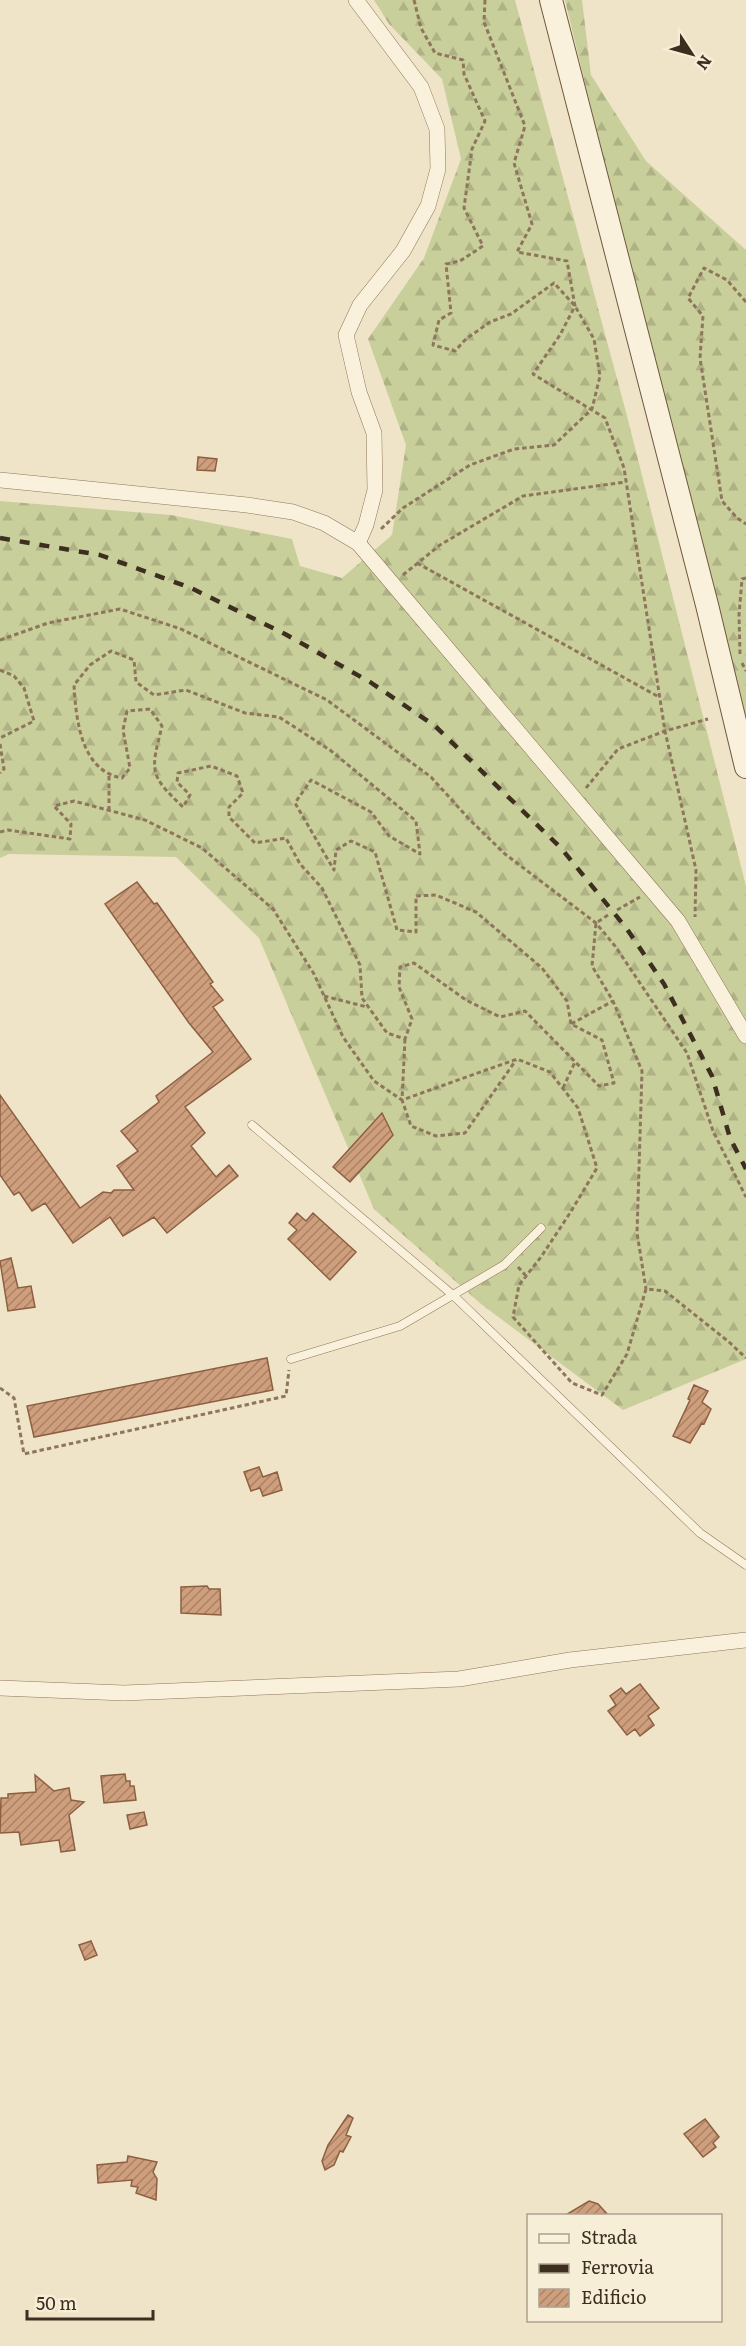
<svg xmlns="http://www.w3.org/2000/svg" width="746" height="2346" viewBox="0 0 746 2346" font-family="Literata,serif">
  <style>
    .forest { fill: url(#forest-firs) }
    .building { fill: url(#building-hatch); stroke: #8d5f41; stroke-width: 1.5 }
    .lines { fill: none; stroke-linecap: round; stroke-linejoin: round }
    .service-casing { stroke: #8d765c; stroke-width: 9 }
    .minor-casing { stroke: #8d765c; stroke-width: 16 }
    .secondary-casing { stroke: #6f573f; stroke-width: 24 }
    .path { stroke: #8d765c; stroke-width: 3; stroke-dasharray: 4.5 3; stroke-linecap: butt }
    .service { stroke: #faf1dc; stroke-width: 8 }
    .minor { stroke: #faf1dc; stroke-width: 15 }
    .secondary { stroke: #faf1dc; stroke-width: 22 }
    .rail { stroke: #3d2e20; stroke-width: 4.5; stroke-dasharray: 10 10; stroke-linecap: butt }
  </style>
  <defs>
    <pattern id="forest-firs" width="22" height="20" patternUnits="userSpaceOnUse" patternTransform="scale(1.5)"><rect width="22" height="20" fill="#c9cf9b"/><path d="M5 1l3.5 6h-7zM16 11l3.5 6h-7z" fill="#aeb285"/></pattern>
    <pattern id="building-hatch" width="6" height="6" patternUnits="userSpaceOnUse" patternTransform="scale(1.5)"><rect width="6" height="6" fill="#cf9f7d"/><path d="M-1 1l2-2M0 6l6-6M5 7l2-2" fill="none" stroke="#a98266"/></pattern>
  </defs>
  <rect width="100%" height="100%" fill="#f0e4c8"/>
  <!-- forest -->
  <path class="forest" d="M374 0H515L626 412 746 886V1359L623 1410 481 1304 374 1209 259 938 176 857 9 854 0 858V501L171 515 292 539 300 566 342 578 392 535 406 445 368 339 424 258 461 159 442 79 389 24Z
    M565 0H582L591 75 646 161 746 250V725L632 279Z"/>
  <!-- building -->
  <path class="building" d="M198 457 217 459 215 471 197 470Z
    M137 882 154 904 157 903 213 982 210 984 223 1000 213 1007 251 1059 185 1107 205 1133 191 1146 216 1177 229 1165 238 1176 167 1233 154 1217 123 1236 110 1217 73 1243 45 1203 32 1211 19 1192 14 1195 0 1175V1095L80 1208 103 1192 111 1193 114 1190H134L117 1166 138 1151 121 1131 159 1102 156 1096 213 1052 189 1023 105 904Z
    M382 1113 393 1135 350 1182 333 1167Z
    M297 1213 306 1221 313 1213 356 1252 330 1280 288 1239 297 1230 289 1223Z
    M11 1258 18 1288 31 1286 35 1307 8 1311 0 1261Z
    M267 1358 273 1390 34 1437 27 1406Z
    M694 1385 708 1391 702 1402 711 1409 704 1424 702 1423 690 1443 673 1436 690 1400 688 1399Z
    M259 1467 263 1477 277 1472 282 1490 263 1496 260 1488 251 1491 244 1472Z
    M207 1586 209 1589H220L221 1615 181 1613V1587Z
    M640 1684 659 1708 648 1716 654 1725 640 1736 635 1729 627 1735 608 1711 616 1705 610 1696 621 1688 626 1694Z
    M125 1774 126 1781H130V1786H134L136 1800 104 1803 101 1776Z
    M35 1775 54 1791 69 1788 71 1800 84 1802 69 1815 75 1850 61 1852 59 1840 21 1845 19 1832 0 1833 1 1798H8V1794L36 1792Z
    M144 1812 147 1825 130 1829 127 1815Z
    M91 1941 97 1955 85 1960 79 1945Z
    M348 2115 353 2118 346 2135 351 2137 343 2152 340 2151 334 2165 325 2170 322 2161 328 2145Z
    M705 2119 719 2137 713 2143 716 2147 703 2157 684 2134Z
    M128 2156 157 2162 153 2172 157 2179 156 2200 136 2193 138 2187 131 2186 132 2180 98 2183 97 2165 127 2162Z
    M589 2201 598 2204 609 2216H564Z"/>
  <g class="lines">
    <!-- service casing -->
    <g class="service-casing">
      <path id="service" d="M252 1125 454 1296 700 1533 746 1565
        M291 1359 400 1326 504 1265 541 1228"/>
    </g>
    <!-- minor casing -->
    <g class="minor-casing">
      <path id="minor" d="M356 0 421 87 437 129 438 169 428 206 403 251 360 305 346 335 359 392 374 433 375 490 366 525 358 543
        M0 480 247 505 293 512 324 523 358 543 678 921 746 1036
        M0 1688 124 1693 459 1679 570 1660 746 1640"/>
    </g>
    <!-- secondary casing -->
    <g class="secondary-casing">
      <path id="secondary" d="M551 0 707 605 746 767"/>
    </g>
    <!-- path -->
    <path class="path" d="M485 0 484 22 525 126 514 163 532 224 517 252 567 261 575 306 560 335 533 374 605 418 624 468 665 731 696 870 695 917
      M746 302 727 280 704 268 688 298 703 316 700 358 722 501 737 518 746 524
      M381 529 403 508 470 465 514 449 554 445 592 409 600 376 594 339 575 306 554 283 511 314 490 322 466 339 455 351 433 345 439 320 451 313 446 264 460 261 483 246 464 208 472 149 485 121 464 74 463 60 435 53 421 28 414 0
      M417 563 659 697
      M403 575 440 545 523 496 626 482
      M0 640 48 623 120 609 181 629 327 700 431 777 469 819 505 854 596 923 615 946 687 1053 713 1131 746 1197
      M740 654 739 615 742 579 746 578
      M742 663 746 671
      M0 670 14 676 24 688 34 721 0 738
      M0 744 4 769 0 773
      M109 776V810
      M586 788 618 749 665 731 708 719
      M0 832 8 830 70 839 71 824 54 806 74 801 145 820 202 848 273 909 314 974 343 1037 374 1081 402 1100 517 1059 550 1072 578 1108 597 1168 570 1213 541 1257 519 1285 513 1317 572 1383 602 1395 627 1354 646 1289 665 1291 729 1342 746 1358
      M617 910 640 897
      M608 915 596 923 592 966 613 1001 642 1071 637 1233 646 1289
      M324 996 367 1007
      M571 1024 567 1001 542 968 476 912 436 895 416 896V932L397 930 375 852 351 841 336 850 334 870 295 803 311 780 371 812 389 836 420 854 416 821 330 750 279 717 245 713 186 690 154 695 136 682 134 660 111 651 90 665 74 685C76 720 81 771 122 778L130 768 123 730 127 711 150 709 162 726C151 771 148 774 183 807L190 795 177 782 178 773 211 766 237 776 243 793 229 807V817L255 843 286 838 300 864 322 888 360 965 362 998 387 1033 405 1039 412 1019 399 987 400 967 414 963 466 1000 500 1017 525 1011 599 1086 614 1083 602 1040 571 1024 613 1001
      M405 1039 402 1100 411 1126 436 1136 465 1133 516 1060
      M563 1088 575 1062
      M518 1267 526 1276
      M0 1388 14 1398 24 1454 286 1396 289 1370"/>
    <!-- service -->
    <use href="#service" class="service"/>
    <!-- minor -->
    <use href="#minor" class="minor"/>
    <!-- secondary -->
    <use href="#secondary" class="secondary"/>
    <!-- rail -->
    <path class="rail" d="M0 538 100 555 191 588 285 634 370 682 435 726 561 848 627 929 664 984 712 1076 730 1138 746 1169"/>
  </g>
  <!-- legend -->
  <rect x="527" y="2214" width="195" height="108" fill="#f7eed8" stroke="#ada18e" stroke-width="1.5"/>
  <rect x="539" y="2234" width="30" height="9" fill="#faf1dc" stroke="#ada18e" stroke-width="1.5"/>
  <text x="581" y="2244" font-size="18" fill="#3d2e20">Strada</text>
  <rect x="539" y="2264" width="30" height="9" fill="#3d2e20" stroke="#ada18e" stroke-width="1.5"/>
  <text x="581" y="2274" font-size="18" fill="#3d2e20">Ferrovia</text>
  <rect x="539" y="2289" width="30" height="18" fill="url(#building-hatch)" stroke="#ada18e" stroke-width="1.5"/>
  <text x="581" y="2304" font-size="18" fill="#3d2e20">Edificio</text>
  <!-- north arrow -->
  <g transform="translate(692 54) rotate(126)" stroke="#f7eed8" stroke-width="4.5" paint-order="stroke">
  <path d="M0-4.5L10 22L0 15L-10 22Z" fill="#3d2e20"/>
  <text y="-9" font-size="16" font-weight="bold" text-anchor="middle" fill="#3d2e20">N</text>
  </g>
  <!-- scale -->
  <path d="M27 2310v9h126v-9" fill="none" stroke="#3d2e20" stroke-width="3"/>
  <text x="36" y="2310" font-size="18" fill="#3d2e20" stroke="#f7eed8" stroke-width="4.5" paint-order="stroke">50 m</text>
</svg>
